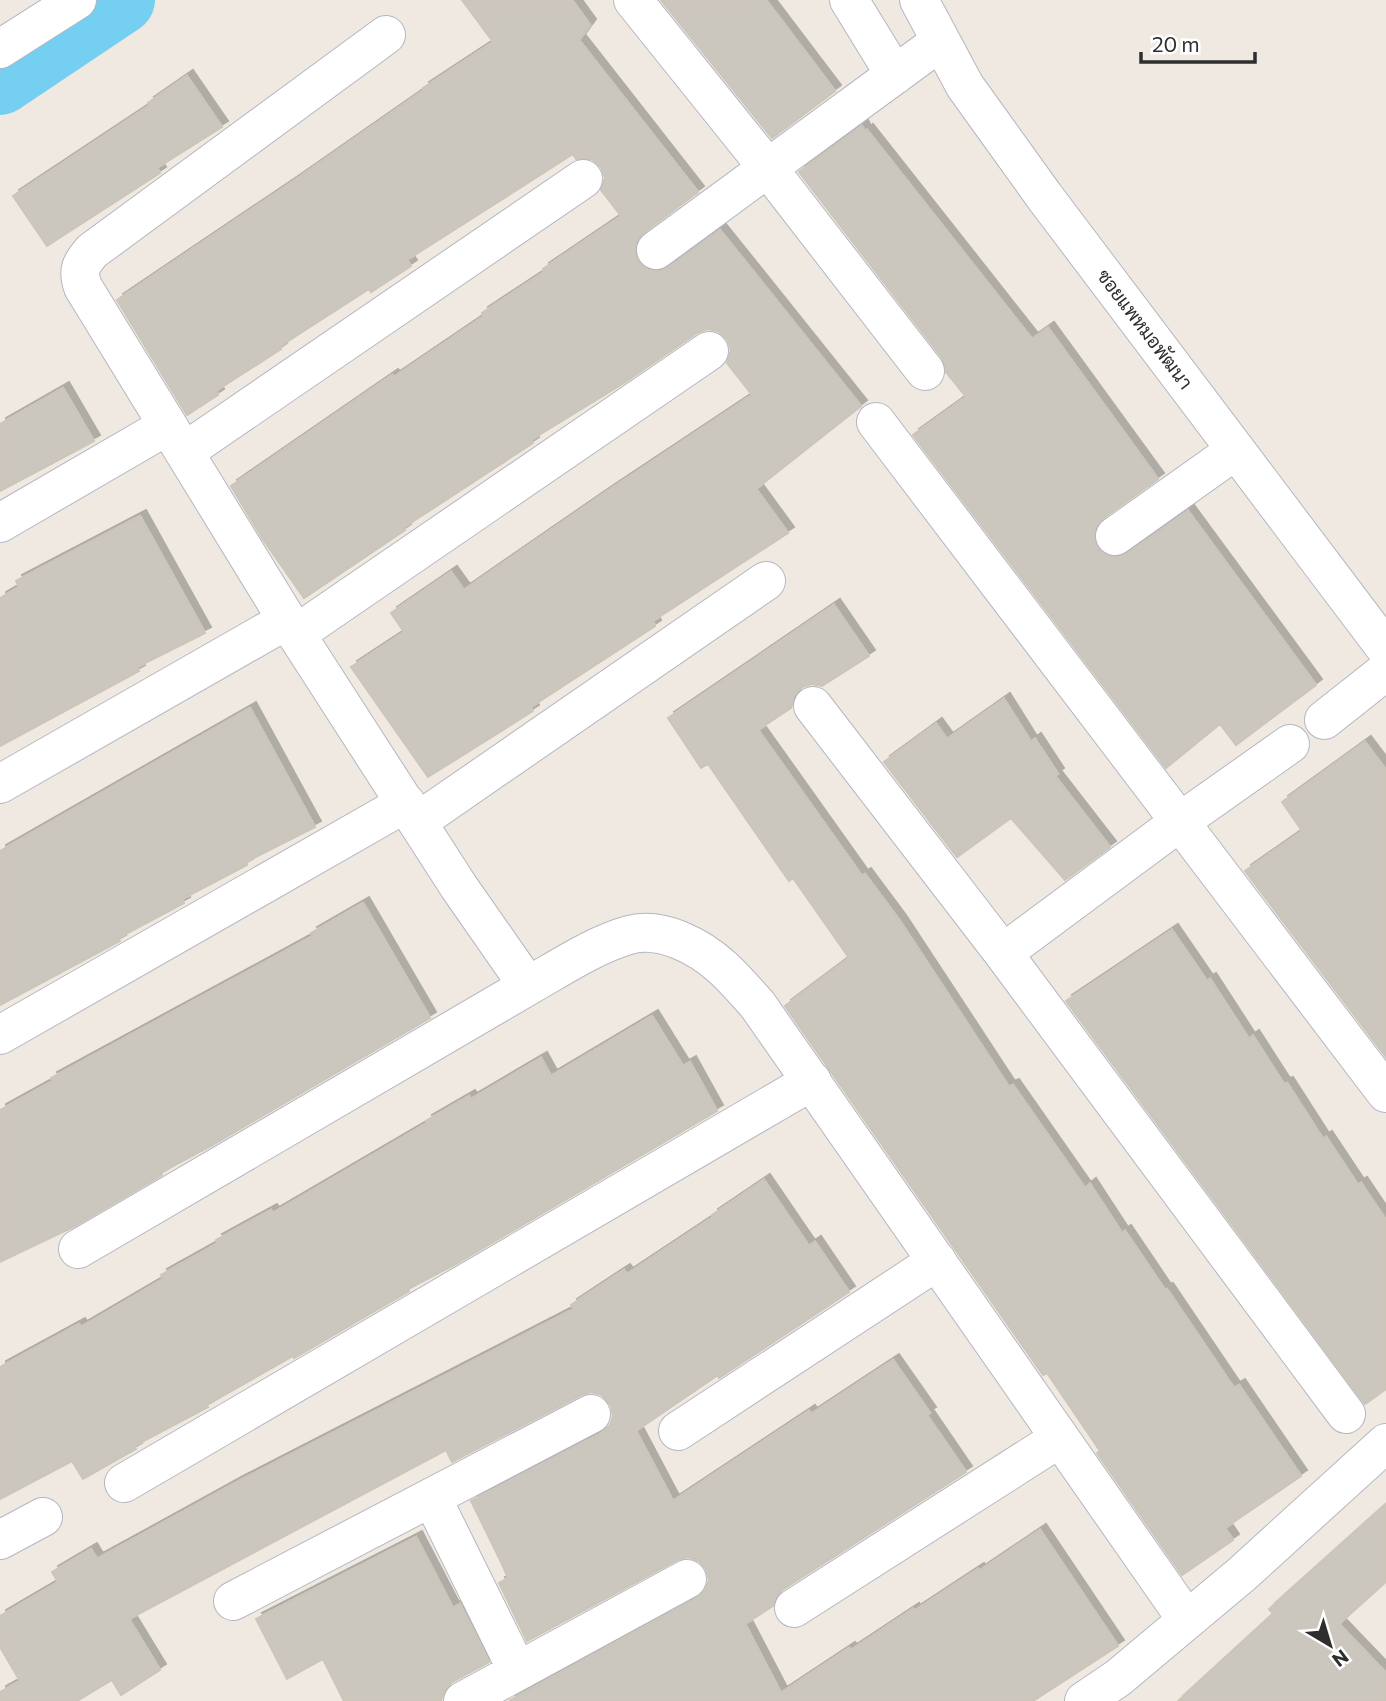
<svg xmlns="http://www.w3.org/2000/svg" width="1386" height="1701" viewBox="0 0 1386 1701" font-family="Commissioner,Sarabun,sans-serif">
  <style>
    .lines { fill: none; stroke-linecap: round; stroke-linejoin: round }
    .river { stroke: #75cff0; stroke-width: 68 }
    .building { fill: #cbc7bf; stroke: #cbc5ba; stroke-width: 2; filter: url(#shadow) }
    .minor-casing { stroke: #b4b7c1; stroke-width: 40 }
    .minor { stroke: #fff; stroke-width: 38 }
    .labels { text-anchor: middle; stroke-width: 7; stroke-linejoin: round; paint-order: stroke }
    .street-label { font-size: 19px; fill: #2e2e2e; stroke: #fff }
  </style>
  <defs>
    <filter id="shadow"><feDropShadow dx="6" dy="-6" stdDeviation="0" flood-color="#0004"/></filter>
  </defs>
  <rect width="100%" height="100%" fill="#efe9e1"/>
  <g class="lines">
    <!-- river -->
    <path class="river" d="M0 81 121 0"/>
  </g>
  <!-- building -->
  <path class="building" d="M462 0H572L590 25 579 40 698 192 643 233 636 241 634 252 638 262 648 270 659 272 668 268 720 230 861 406 756 489 788 533 653 621 655 626 531 707 533 711 428 777 351 667 404 632 391 613 451 572 464 590 606 492 752 395 727 363 731 350 727 339 718 331 707 329 697 333 624 383 531 440 533 443 403 528 405 530 304 598 262 538 231 486 392 375 394 377 484 316 482 313 544 272 543 269 621 216 601 190 605 178 601 167 592 159H576L573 154 407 260 411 266 371 292 369 289 279 347 281 349 216 391 218 395 187 415 117 300 295 180 424 90 423 88 493 42Z
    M661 0H766L835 91 772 138Z
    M187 76 222 127 157 168 160 173 47 246 13 196 150 105 148 103Z
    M862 126 865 132 867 130 1032 339 1048 328 1158 479 1102 519 1095 528 1093 537 1098 549 1107 556 1116 558 1127 554 1188 511 1316 685 1236 745 1220 724 1166 768 913 435 966 397 946 372 942 358 799 172Z
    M63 388 94 441 0 491V424Z
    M140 516 205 633 137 667 139 671 0 746V598L19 587 16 581Z
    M834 605 869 656 822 686 811 684 800 688 793 697 791 708 758 730 862 876 865 874 900 921 1009 1087 1013 1085 1085 1188 1090 1184 1122 1233 1125 1231 1165 1290 1167 1289 1234 1388 1239 1385 1301 1476 1225 1528 1233 1540 1182 1575 1097 1453 1100 1451 1047 1373 1043 1375 785 1006 849 958 793 878 789 881 708 764 701 768 668 718Z
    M1004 699 1031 742 1035 739 1058 774 1055 776 1110 847 1065 880 1011 818 957 857 884 762 936 724 947 739Z
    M250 708 315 827 246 862 247 865 182 899 184 903 118 938 120 941 0 1005V851Z
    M1365 742 1386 770V1057L1245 871 1302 831 1282 802Z
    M363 903 430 1018 211 1146 160 1173 162 1175 75 1226 0 1262V1110L53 1081 51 1078 313 936 311 933Z
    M1172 930 1207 981 1210 979 1249 1039 1253 1036 1284 1084 1287 1083 1323 1139 1326 1137 1358 1185 1361 1183 1386 1220V1389L1365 1404 1066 1001Z
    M652 1016 683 1066 690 1062 717 1111 454 1265 408 1289 409 1291 294 1358 293 1356 207 1405 208 1407 134 1446 136 1449 83 1479 72 1461 0 1499V1367L79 1324 81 1327 163 1279 161 1275 218 1243 216 1240 271 1210 273 1213 427 1123 426 1121 469 1096 471 1099 541 1058 551 1076Z
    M764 1180 809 1246 815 1242 849 1292 719 1378 718 1375 636 1431 673 1501 809 1411 811 1414 893 1360 930 1413 927 1415 966 1472 782 1590 775 1597 773 1606 745 1624 781 1693 849 1648 851 1650 913 1609 914 1611 978 1569 979 1571 1040 1530 1118 1646 1033 1701H509L697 1598 705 1591 709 1580 706 1569 699 1561 688 1557 677 1560 527 1641 499 1583 508 1578 502 1564 471 1501 602 1433 610 1425 613 1416 611 1405 602 1395 591 1392 581 1395 452 1462 446 1450 129 1619 160 1670 121 1695 112 1680 77 1701H0V1692L20 1681 0 1647V1616L58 1582 52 1572 91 1549 97 1559 239 1481 574 1309 571 1305 624 1270 627 1274 713 1217 712 1215Z
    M1386 1504V1582L1339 1624 1386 1673V1701H1178L1273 1614 1269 1609Z
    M416 1537 453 1608 460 1604 489 1662 452 1682 444 1690 441 1701H344L323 1659 287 1679 256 1619Z"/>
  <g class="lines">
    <!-- minor casing -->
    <g class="minor-casing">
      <path id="minor" d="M633 0 767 167 925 371
        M849 0 895 75
        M919 0 965 86 1044 196 1386 649
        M386 35 92 251C81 264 77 270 83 287L287 620 459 887 528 986C560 968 594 945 629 935 662 926 700 947 723 968 735 979 746 992 757 1004L1187 1620
        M0 49 77 0
        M656 250 941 41
        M876 422 1386 1093
        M184 452 583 179
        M0 523 167 426
        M1115 536 1236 450
        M296 634 709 351
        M813 706 1003 953 1346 1414
        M1324 720 1386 671
        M0 784 287 620
        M417 822 766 581
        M1003 953 1181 821 1290 744
        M0 1035 406 803
        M78 1249 528 986
        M678 1431 937 1261
        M124 1483 812 1081
        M432 1498 517 1670
        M0 1540 43 1517
        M233 1601 591 1414
        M794 1608 1060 1438
        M463 1701 687 1579
        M1084 1701 1118 1678 1242 1574 1386 1443"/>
    </g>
    <!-- minor -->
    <use href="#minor" class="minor"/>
  </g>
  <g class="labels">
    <!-- street labels -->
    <g class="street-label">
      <text transform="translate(1145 329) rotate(53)" y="7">ซอยแพหมอพัฒนา</text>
    </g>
  </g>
  <!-- north arrow -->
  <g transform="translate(1330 1645) rotate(142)" stroke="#ffffff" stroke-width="5" paint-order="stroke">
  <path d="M0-5L12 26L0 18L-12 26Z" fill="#2e2e2e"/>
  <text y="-10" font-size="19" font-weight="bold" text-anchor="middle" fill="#2e2e2e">N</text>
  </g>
  <!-- scale -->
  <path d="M1141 52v10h114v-10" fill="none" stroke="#2e2e2e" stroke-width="3.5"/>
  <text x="1152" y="52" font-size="21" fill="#2e2e2e" stroke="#ffffff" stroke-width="5" paint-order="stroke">20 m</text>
</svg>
